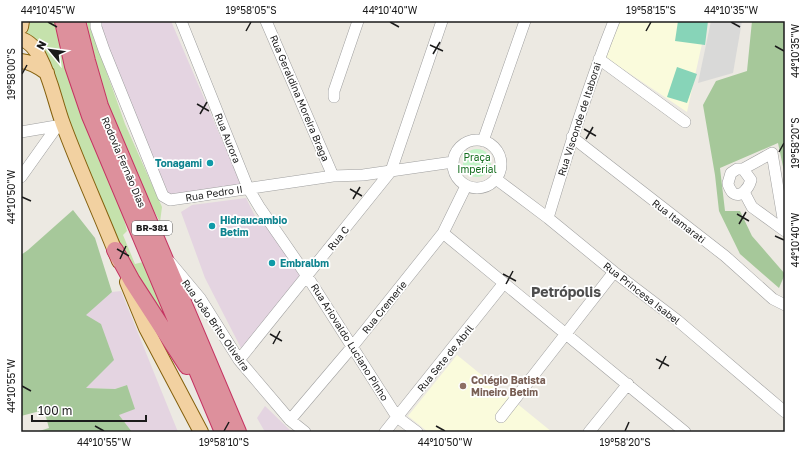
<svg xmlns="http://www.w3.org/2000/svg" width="806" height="453" viewBox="0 0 806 453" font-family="'Golos Text',sans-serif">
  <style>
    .residential { fill: #d9d9d8 }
    .industrial { fill: #e4d4e1 }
    .education { fill: #fafbdc }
    .grass { fill: #c5e2ac }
    .forest { fill: #a6c89a }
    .park { fill: #c2f3c7 }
    .pitch { fill: #87d4b8 }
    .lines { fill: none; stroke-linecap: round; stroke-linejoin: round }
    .minor-casing { stroke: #9f9f9f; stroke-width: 12 }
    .major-casing { stroke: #85610e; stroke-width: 16 }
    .highway-casing { stroke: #c53462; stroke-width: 18 }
    .minor { stroke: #fff; stroke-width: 11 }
    .major { stroke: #f2d1a1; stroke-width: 14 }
    .highway { stroke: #dd909c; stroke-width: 16 }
    .ticks { fill: none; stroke: #1b1b1b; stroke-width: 1.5 }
    .culture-dot { fill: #0f9aa8; stroke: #fff; stroke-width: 1.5 }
    .education-dot { fill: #8d6e63; stroke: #fff; stroke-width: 1.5 }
    .labels { text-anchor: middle; stroke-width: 3.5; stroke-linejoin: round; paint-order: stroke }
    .shield { fill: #fff; stroke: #5f5f5f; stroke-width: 1 }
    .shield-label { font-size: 9px; font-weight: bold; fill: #1b1b1b }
    .street-label { font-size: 10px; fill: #1b1b1b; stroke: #fff }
    .park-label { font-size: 10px; fill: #156e1f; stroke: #fff }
    .culture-label { font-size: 10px; font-weight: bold; fill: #0d838f; stroke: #fff; text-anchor: start }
    .education-label { font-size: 10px; font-weight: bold; fill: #785e54; stroke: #fff; text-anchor: start }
    .district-label { font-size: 14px; font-weight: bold; fill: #4e4e4e; stroke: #fff }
    .neatline { fill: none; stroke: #1b1b1b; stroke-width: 1.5 }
    .ticks-label { font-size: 10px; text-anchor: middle; fill: #1b1b1b }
  </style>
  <rect width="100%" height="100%" fill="#ece9e2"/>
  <!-- residential -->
  <path class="residential" d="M711 21H742L733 73 698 83Z"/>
  <!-- industrial -->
  <path class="industrial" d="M102 21H171L243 189 170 197 98 33Z
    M246 198 257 220 262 216 302 277 242 350 205 278 181 212 192 205Z
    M121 291 178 432H132L119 415 127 385 115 389 85 388V315L112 292Z
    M265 406 292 432H293H265L257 418Z"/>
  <!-- education -->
  <path class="education" d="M618 21H707L687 112 605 57Z
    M457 355 552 432H428L408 416Z"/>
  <!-- grass -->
  <path class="grass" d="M30 21H55L121 207 127 231 123 235 135 264 143 262 159 301 171 326 175 338 117 244 26 36Z
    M87 21H94L92 32 113 90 125 124 162 207 160 222 141 187 106 101 90 46Z"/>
  <!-- forest -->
  <path class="forest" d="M752 21H785V176L778 143 720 168 725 211H740L752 236 785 274 779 288 740 254 719 211 715 175 703 105 716 81 747 71Z
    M73 210 95 238 112 292 86 315 101 324 114 360 86 388 115 389 127 385 135 409 119 415 132 432H36L49 428 44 410 21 416V255L28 250Z"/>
  <!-- park -->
  <path class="park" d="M463 163a14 14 0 1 1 28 0a14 14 0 1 1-28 0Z"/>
  <!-- pitch -->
  <path class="pitch" d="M678 21H708L705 45 675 41Z
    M677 67 697 74 687 103 667 97Z"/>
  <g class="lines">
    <!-- minor casing -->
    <g class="minor-casing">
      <path id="minor" d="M96 21V27L104 50 163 196 170 200 333 176 363 175 453 162
        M181 21 248 188 260 208 307 276 397 417 417 432
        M266 21 333 176
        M599 59 685 122
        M334 97V91L358 21
        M21 132 62 125
        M572 137 725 256 773 299 785 305
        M453 164a24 24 0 1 1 48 0a24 24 0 1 1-48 0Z
        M483 141 525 21
        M737 169H743L751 180C749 187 741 200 732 192 730 189 728 186 728 183 729 180 730 176 731 173Z
        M743 169 772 153 785 230
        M21 177 58 125
        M496 179 548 218 614 272 677 320 785 412
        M744 192 752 207 785 231
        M548 218C568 152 588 86 614 21
        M443 233 685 432
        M170 262 200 298 239 360 290 420 305 432
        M239 360 391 171 442 21
        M501 417 614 272
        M290 420 352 347 443 233 466 186
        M385 432 504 283
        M589 432 628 384"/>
    </g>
    <!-- major casing -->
    <g class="major-casing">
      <path id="major" d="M21 27 22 21
        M21 39C30 42 36 49 40 58 51 79 55 102 63 124 80 170 101 215 119 261
        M21 61C31 62 39 67 47 73
        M127 282 146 328 201 432"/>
    </g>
    <!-- highway casing -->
    <g class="highway-casing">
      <path id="highway" d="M63 21 73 66 90 116 223 432
        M77 21 87 61 100 106 238 432
        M115 250 132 281 187 366"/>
    </g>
    <!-- minor -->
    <use href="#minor" class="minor"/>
    <!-- major -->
    <use href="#major" class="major"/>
    <!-- highway -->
    <use href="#highway" class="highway"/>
  </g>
  <!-- ticks -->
  <path class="ticks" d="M48 22 57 27M390 22 399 27M731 22 740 27M246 31 251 22M646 31 651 22M430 45 443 51M775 46 784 51M433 54 440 42M22 74 27 65M197 104 209 111M200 114 207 102M584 129 596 136M586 139 593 127M779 152 784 143M350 189 362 196M22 197 31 201M353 199 360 187M737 214 749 221M739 224 746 212M775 236 784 240M117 249 129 256M120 259 126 246M503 274 516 281M506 284 513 271M270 334 282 341M273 344 280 331M656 359 669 366M659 369 666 356M22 386 31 391M95 426 104 431M436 426 445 431M224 431 229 422M625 431 629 422"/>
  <!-- markers -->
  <g class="culture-dot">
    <circle cx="210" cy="163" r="4"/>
    <circle cx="212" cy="226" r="4"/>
    <circle cx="272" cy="263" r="4"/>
  </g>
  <circle class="education-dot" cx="463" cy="386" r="4"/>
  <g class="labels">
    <!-- shield labels -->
    <rect class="shield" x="132" y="221" width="40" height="14" rx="3"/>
    <g class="shield-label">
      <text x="152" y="231">BR-381</text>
    </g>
    <!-- street labels -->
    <g class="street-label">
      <text transform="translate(300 98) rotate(67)" y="4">Rua Geraldina Moreira Braga</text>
      <text transform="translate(579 119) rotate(-72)" y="4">Rua Visconde de Itaborai</text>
      <text transform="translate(228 138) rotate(68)" y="4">Rua Aurora</text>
      <text transform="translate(124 162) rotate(67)" y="4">Rodovia Fernão Dias</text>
      <text transform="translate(214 193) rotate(-9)" y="4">Rua Pedro II</text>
      <text transform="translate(679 221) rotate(38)" y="4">Rua Itamarati</text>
      <text transform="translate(338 238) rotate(-51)" y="4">Rua C</text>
      <text transform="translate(642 293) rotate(38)" y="4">Rua Princesa Isabel</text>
      <text transform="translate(384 307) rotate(-51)" y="4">Rua Cremerie</text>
      <text transform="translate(216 325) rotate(55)" y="4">Rua João Brito Oliveira</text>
      <text transform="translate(350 342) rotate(58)" y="4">Rua Ariovaldo Luciano Pinho</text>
      <text transform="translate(445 358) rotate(-51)" y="4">Rua Sete de Abril</text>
    </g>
    <!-- park labels -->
    <g class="park-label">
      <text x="477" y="161">Praça<tspan x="477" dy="12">Imperial</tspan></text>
    </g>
    <!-- culture labels -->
    <g class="culture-label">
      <text x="202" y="167" text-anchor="end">Tonagami</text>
      <text x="220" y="224">Hidraucambio<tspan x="220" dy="12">Betim</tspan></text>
      <text x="280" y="267">Embralbm</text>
    </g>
    <!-- education labels -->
    <g class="education-label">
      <text x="471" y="384">Colégio Batista<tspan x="471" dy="12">Mineiro Betim</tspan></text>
    </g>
    <!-- district labels -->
    <g class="district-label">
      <text x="566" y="297">Petrópolis</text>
    </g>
  </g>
  <!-- border -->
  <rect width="806" height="453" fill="none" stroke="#ffffff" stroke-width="44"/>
  <!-- north arrow -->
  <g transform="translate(50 50) rotate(299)" stroke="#ffffff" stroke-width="3" paint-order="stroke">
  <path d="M0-3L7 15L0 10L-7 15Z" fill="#1b1b1b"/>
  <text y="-6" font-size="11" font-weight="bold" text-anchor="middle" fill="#1b1b1b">N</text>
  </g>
  <!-- scale -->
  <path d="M32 415v6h114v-6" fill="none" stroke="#1b1b1b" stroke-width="2"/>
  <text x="38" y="415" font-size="12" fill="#1b1b1b" stroke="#ffffff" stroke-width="3" paint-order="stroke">100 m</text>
  <rect x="22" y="22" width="762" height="409" class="neatline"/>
  <g class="ticks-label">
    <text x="48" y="14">44°10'45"W</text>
    <text x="251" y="14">19°58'05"S</text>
    <text x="390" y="14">44°10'40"W</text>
    <text x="651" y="14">19°58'15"S</text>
    <text x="731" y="14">44°10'35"W</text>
    <text transform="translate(795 51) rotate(-90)" y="4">44°10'35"W</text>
    <text transform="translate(11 74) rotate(-90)" y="4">19°58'00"S</text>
    <text transform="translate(795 143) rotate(-90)" y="4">19°58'20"S</text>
    <text transform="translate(11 197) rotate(-90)" y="4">44°10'50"W</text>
    <text transform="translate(795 240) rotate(-90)" y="4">44°10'40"W</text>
    <text transform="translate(11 386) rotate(-90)" y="4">44°10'55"W</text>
    <text x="104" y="446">44°10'55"W</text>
    <text x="224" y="446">19°58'10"S</text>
    <text x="445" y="446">44°10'50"W</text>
    <text x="625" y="446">19°58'20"S</text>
  </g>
</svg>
